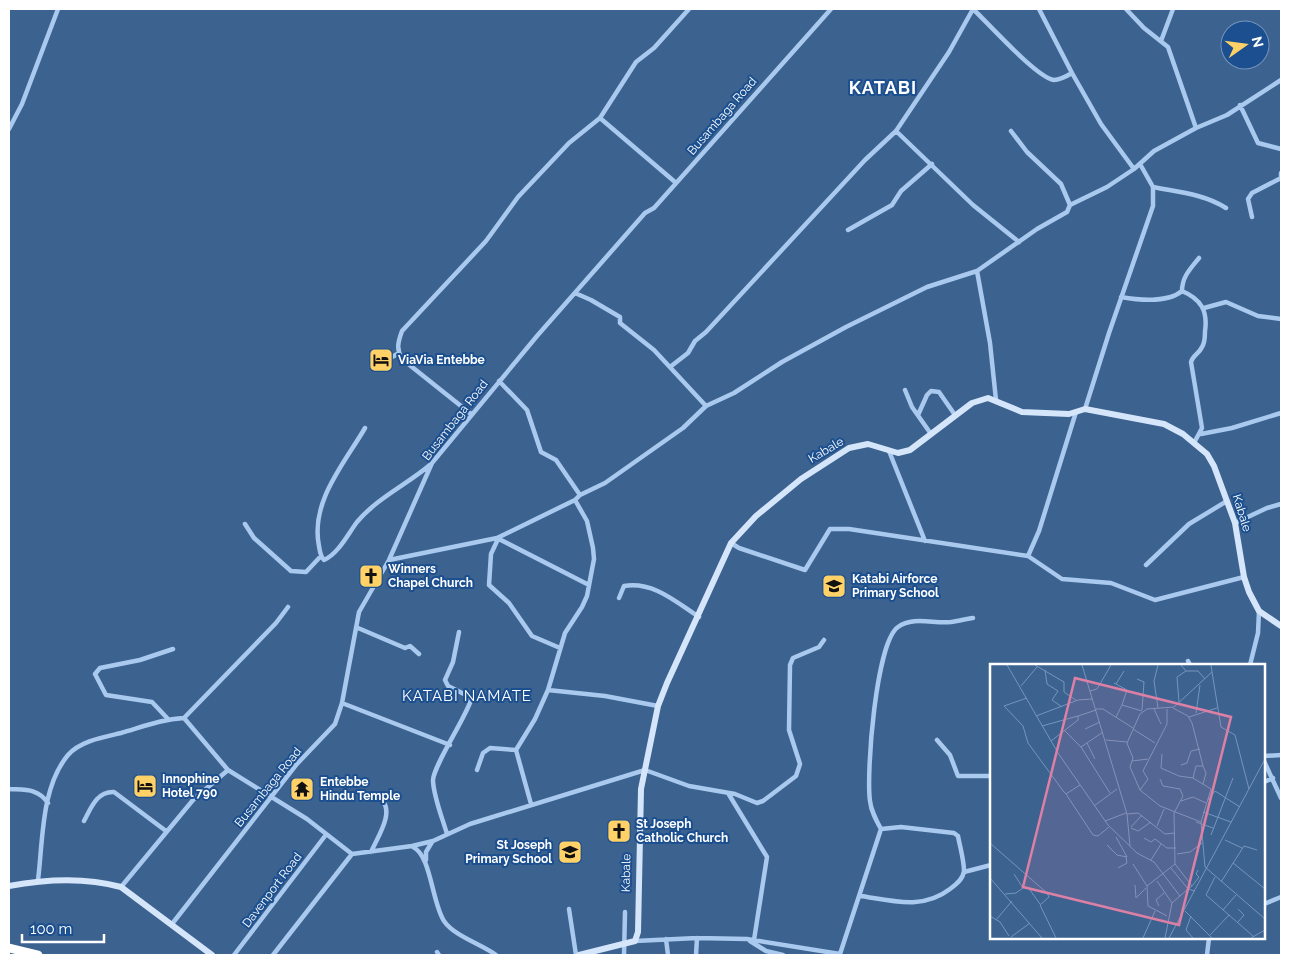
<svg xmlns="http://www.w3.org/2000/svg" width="1290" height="964" viewBox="0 0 1290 964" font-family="Raleway,sans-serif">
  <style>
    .water { fill: #3c6290; stroke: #9cc4f0; fill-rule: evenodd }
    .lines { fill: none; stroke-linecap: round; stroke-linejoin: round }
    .street { stroke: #a9c9ee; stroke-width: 4.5 }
    .secondary { stroke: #d6e6fa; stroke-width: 6 }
    .highway { stroke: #fff; stroke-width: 9 }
    .labels { text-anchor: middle; stroke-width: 4; stroke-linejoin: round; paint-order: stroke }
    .street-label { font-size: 12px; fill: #fff; stroke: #1b4f8f }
    .poi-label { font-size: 12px; font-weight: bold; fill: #fff; stroke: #1b4f8f; text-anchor: start }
    .quarter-label { font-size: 15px; letter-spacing: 1px; fill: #fff; stroke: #1b4f8f }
    .district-label { font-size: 18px; font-weight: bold; letter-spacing: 1px; fill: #fff; stroke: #1b4f8f }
    .inset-road { fill: none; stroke: #7695bc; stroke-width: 1 }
    .view { fill: #dd80a5; fill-opacity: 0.15; stroke: #dd80a5; stroke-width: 2.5 }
    .inset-edge { fill: none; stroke: #fff; stroke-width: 2.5 }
  </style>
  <rect width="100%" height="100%" fill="#1b4f8f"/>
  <!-- water -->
  <path class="water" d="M9 9H1281V955H9ZM1230 30H1260V60H1230ZM991 665H1264V938H991Z"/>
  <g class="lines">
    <!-- street -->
    <path class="street" d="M973 9C988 23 1037 78 1054 80 1060 80 1067 76 1072 73L1101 124 1134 169
      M1039 9 1072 73
      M1126 9 1144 28 1168 47 1196 128
      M1161 41 1173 9
      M1240 105 1258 143 1281 149
      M9 129 22 104 58 9
      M896 131 973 205 1019 242
      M1011 131 1027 152 1061 184 1070 205
      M675 182 600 118 636 62 654 48 689 9
      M1153 187C1178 192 1204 194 1226 208
      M1252 217 1248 199 1252 193 1281 178V173
      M848 230 892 205 901 191 932 164
      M977 271 990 343 996 400
      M1182 291C1182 277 1190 269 1199 258
      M575 293 591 300 620 317V323L654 350 706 406
      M1121 297C1138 300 1168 303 1182 291 1201 299 1208 311 1205 331 1205 337 1205 343 1202 347 1199 354 1193 355 1191 362L1202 428 1194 443
      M1204 308 1226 302 1258 316 1281 319
      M385 361 399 353
      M670 367 688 353 695 341 706 332 865 160 896 131 949 52 973 9
      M499 381 527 410 541 452 556 460 580 495
      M905 390 912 407 931 434
      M1085 409 1109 333 1153 206V187L1140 164
      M471 414 402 359C396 349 398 342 402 331L486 241 518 197 569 143 600 118
      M918 415 927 395 931 391 939 392 955 415
      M365 428C344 464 310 502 319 546 320 551 320 556 324 560 338 554 348 534 357 522 377 498 408 484 431 464
      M1201 434 1232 428 1281 413
      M889 451 925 541
      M1235 523 1267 508 1281 504
      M245 524 254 538 291 571 306 572 321 556
      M497 538 589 585
      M498 539 491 554 489 585 509 603 532 636 560 648
      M731 543 739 548 805 570 830 529H849L1028 556 1062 579 1111 583 1155 600 1244 577
      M1028 556 1039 531 1076 412
      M389 560 497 538 575 500 580 495 605 483 683 428 706 406 734 393 782 362 846 327 927 287 977 271 1037 229 1067 212 1070 205 1107 187 1134 169 1154 151 1196 128 1227 115 1281 80
      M1146 565 1189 524 1227 501
      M619 598 624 586C653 581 676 602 699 617
      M358 628 405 648 410 646 419 654
      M1188 661 1190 665
      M1250 665 1258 633 1259 611
      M548 690 605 696 658 706
      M342 703 450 745
      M184 718 228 770 307 819 352 854
      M168 719 152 702 106 695 95 674 100 668 140 660 173 649
      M937 740 950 755 958 776H991
      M1264 756 1281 755
      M1264 761 1281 798
      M477 770 483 753 490 748 516 750
      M1264 782 1273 778
      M9 789C25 790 38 788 48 803
      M728 793 767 857 754 940
      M531 804 516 750 535 719 548 690 565 633 582 607 587 596 594 559 593 548 587 521 575 500
      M84 821C91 808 97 791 114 792L166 831
      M447 834C442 817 434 798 433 781 432 768 465 719 471 700L470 697 448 686 445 680 453 662 459 632
      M413 847C431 855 432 903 444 921 454 936 481 944 496 955
      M371 852C378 836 395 812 381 799
      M426 860V852L432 842
      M964 872 991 865
      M38 880C43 841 41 787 68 755 80 741 104 737 121 733 142 727 162 719 184 718L276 623 288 607
      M121 887 193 800 228 770
      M861 896C893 901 923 910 950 889 957 884 963 879 964 871 964 860 960 847 958 836L954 833 901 827 881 829
      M1264 904 1281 897
      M569 909 576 955
      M172 924 296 765 335 724 342 703 359 612 389 560 432 463 537 336 645 213 654 208 831 9
      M666 939 668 955
      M635 941 697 938 747 939 840 954 881 829C876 820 871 811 870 801 866 773 876 642 898 627 913 616 934 624 951 622 958 621 966 619 973 618
      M750 941 766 951 783 955
      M437 952 439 955
      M234 955 325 836
      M273 955 352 854 412 846 433 841 470 824 645 770 689 786 735 794 757 803 763 801 796 776 800 764 789 730 790 665 793 658 819 647 824 640
      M624 955 625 912
      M696 955 697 938
      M1207 955 1209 938"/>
    <!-- secondary -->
    <path class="secondary" d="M9 886C46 879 85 877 121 887L212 955
      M579 955 635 941 638 932 641 789 658 706 667 683 731 543 756 516 801 479 849 448 868 444 898 453 910 450 972 403 988 398 1022 412 1069 414 1085 409 1164 424 1183 434 1207 454 1214 466 1235 523 1244 577 1249 592 1259 611 1281 626"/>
    <!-- highway -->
    <path class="highway" d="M9 948 38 955"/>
  </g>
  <!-- icons -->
  <defs>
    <g id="hotel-square" transform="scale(1.25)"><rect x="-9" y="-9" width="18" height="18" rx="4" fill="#ffd166" stroke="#1b4f8f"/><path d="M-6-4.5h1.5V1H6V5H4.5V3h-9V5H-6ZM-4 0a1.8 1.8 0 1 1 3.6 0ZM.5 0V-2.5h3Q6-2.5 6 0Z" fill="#111"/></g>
    <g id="church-square" transform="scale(1.25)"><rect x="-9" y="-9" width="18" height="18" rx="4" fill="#ffd166" stroke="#1b4f8f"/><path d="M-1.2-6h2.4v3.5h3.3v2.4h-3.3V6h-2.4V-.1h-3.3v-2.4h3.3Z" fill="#111"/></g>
    <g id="school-square" transform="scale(1.25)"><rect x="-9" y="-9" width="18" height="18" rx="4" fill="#ffd166" stroke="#1b4f8f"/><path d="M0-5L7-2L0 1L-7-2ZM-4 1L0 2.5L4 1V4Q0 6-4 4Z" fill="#111"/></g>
    <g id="temple-square" transform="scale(1.25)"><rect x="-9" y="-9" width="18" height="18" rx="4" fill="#ffd166" stroke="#1b4f8f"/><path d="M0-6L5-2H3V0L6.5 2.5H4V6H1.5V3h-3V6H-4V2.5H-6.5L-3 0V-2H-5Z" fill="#111"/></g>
  </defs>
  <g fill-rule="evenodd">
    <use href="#hotel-square" x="381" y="360"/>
    <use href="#church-square" x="371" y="576"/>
    <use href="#school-square" x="834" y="586"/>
    <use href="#hotel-square" x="145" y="786"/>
    <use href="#temple-square" x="302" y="789"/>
    <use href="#church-square" x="619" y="831"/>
    <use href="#school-square" x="570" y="852"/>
  </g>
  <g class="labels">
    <!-- street labels -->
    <g class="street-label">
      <text transform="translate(722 116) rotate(-49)" y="4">Busambaga Road</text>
      <text transform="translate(455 420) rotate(-52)" y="4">Busambaga Road</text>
      <text transform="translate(826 450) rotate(-31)" y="4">Kabale</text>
      <text transform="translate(1242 513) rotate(73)" y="4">Kabale</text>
      <text transform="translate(268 787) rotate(-51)" y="4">Busambaga Road</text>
      <text transform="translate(626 873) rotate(-89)" y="4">Kabale</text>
      <text transform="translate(272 890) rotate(-53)" y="4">Davenport Road</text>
    </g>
    <!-- poi labels -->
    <g class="poi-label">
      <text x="398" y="364">ViaVia Entebbe</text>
      <text x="388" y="573">Winners<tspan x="388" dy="14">Chapel Church</tspan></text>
      <text x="852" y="583">Katabi Airforce<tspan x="852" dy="14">Primary School</tspan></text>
      <text x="162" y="783">Innophine<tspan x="162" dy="14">Hotel 790</tspan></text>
      <text x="320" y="786">Entebbe<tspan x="320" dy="14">Hindu Temple</tspan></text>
      <text x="636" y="828">St Joseph<tspan x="636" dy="14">Catholic Church</tspan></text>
      <text x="552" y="849" text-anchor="end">St Joseph<tspan x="552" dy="14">Primary School</tspan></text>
    </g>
    <!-- quarter labels -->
    <g class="quarter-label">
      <text x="467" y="701">KATABI NAMATE</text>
    </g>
    <!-- district labels -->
    <g class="district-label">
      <text x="883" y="94">KATABI</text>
    </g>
  </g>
  <!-- overview -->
  <g transform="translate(990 664)">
    <rect width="275" height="275" fill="#1b4f8f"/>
    <path d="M0 1H275V274H0Z" fill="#3c6290"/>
    <path class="inset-road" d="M17 1 68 89 118 161 147 189 164 198 190 232M45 1 74 18V28L87 37M92 1 137 150 140 182M221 1 222 8 184 43 157 45 150 50 137 79 143 94 140 103 150 126 170 142 211 158 215 203 275 255M55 6 57 20 68 27 62 36 72 43M196 7H208L215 15M222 8 231 63 245 71 259 125M147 15 154 18 152 46M124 19 137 26 132 41M126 20 134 7M31 22 47 3M100 27 107 25 121 1M37 34 14 42 33 62 38 79 74 128 76 130 90 121M189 38 187 13 196 7 191 1M168 44 164 17 168 1M183 44 198 52 202 59 213 102M106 45H113L143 64M164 45 171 60M206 49 210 21M46 52 88 36 102 35M126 53 132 41 152 47M199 53 227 44M52 62 88 52M95 65 110 58M143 65 165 79M74 66 91 83 120 129M116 76 137 78M61 77 88 56V52L106 46M97 79 105 95M91 83 113 68M172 90 171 104 189 112 203 114 221 125 211 158M142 97 158 95M191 101 197 99 201 87 210 85M203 114 206 102H213L216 109 213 120M170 115 173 122 190 125 193 132 184 149 185 200 202 222 198 225 181 204M150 126 158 115 153 107 177 60V45M76 130 103 171 108 172 119 163M218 136 225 127 250 143M191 137 203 133 216 139M104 142 127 125M213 148 241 158M137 150 148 149 175 170 185 169M115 157 136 149M206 158 223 164M167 162 174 145M141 163 152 151M141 164 148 167 161 158M221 171 243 114M154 174 161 178 165 175 177 184H186M235 176 252 184M0 179 57 229 59 233 50 241 66 274M117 181 127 191 137 193 126 173M187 190 200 188 212 179M161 196 171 180M243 199 275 225M143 200 157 222 158 242 177 252M128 204 137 199 136 193M225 213 216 231 263 272M0 214 52 274M167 217 182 239M231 218 254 182 267 186M145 221 146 234 156 224M157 222 185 200M202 222 209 213 206 210 208 206M40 226 50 240M15 230 26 229 33 224 24 210M169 242 166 236 174 229M248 245 254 251 248 258M233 246 246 231M195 247 222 274M0 252 10 258 19 272M201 252 196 266 203 274M6 256 22 237M220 271 239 251M21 273 40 259M153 274 165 247M175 274 182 239 198 225 205 227M179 274 275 95M261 274 275 266"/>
    <path class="view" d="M85 14 241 53 189 261 33 223Z"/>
    <rect width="275" height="275" class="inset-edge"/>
  </g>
  <!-- border -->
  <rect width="1290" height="964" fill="none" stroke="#ffffff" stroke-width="20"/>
  <!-- north arrow -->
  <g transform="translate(1245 45) rotate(76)"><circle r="24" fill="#1b4f8f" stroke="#7695bc"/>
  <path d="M0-4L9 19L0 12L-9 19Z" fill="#ffd166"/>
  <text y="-8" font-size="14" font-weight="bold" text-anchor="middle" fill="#ffffff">N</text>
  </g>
  <!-- scale -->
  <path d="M22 934v8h82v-8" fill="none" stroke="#ffffff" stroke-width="2.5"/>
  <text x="30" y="934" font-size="15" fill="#ffffff" stroke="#1b4f8f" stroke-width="4" paint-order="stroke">100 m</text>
</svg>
